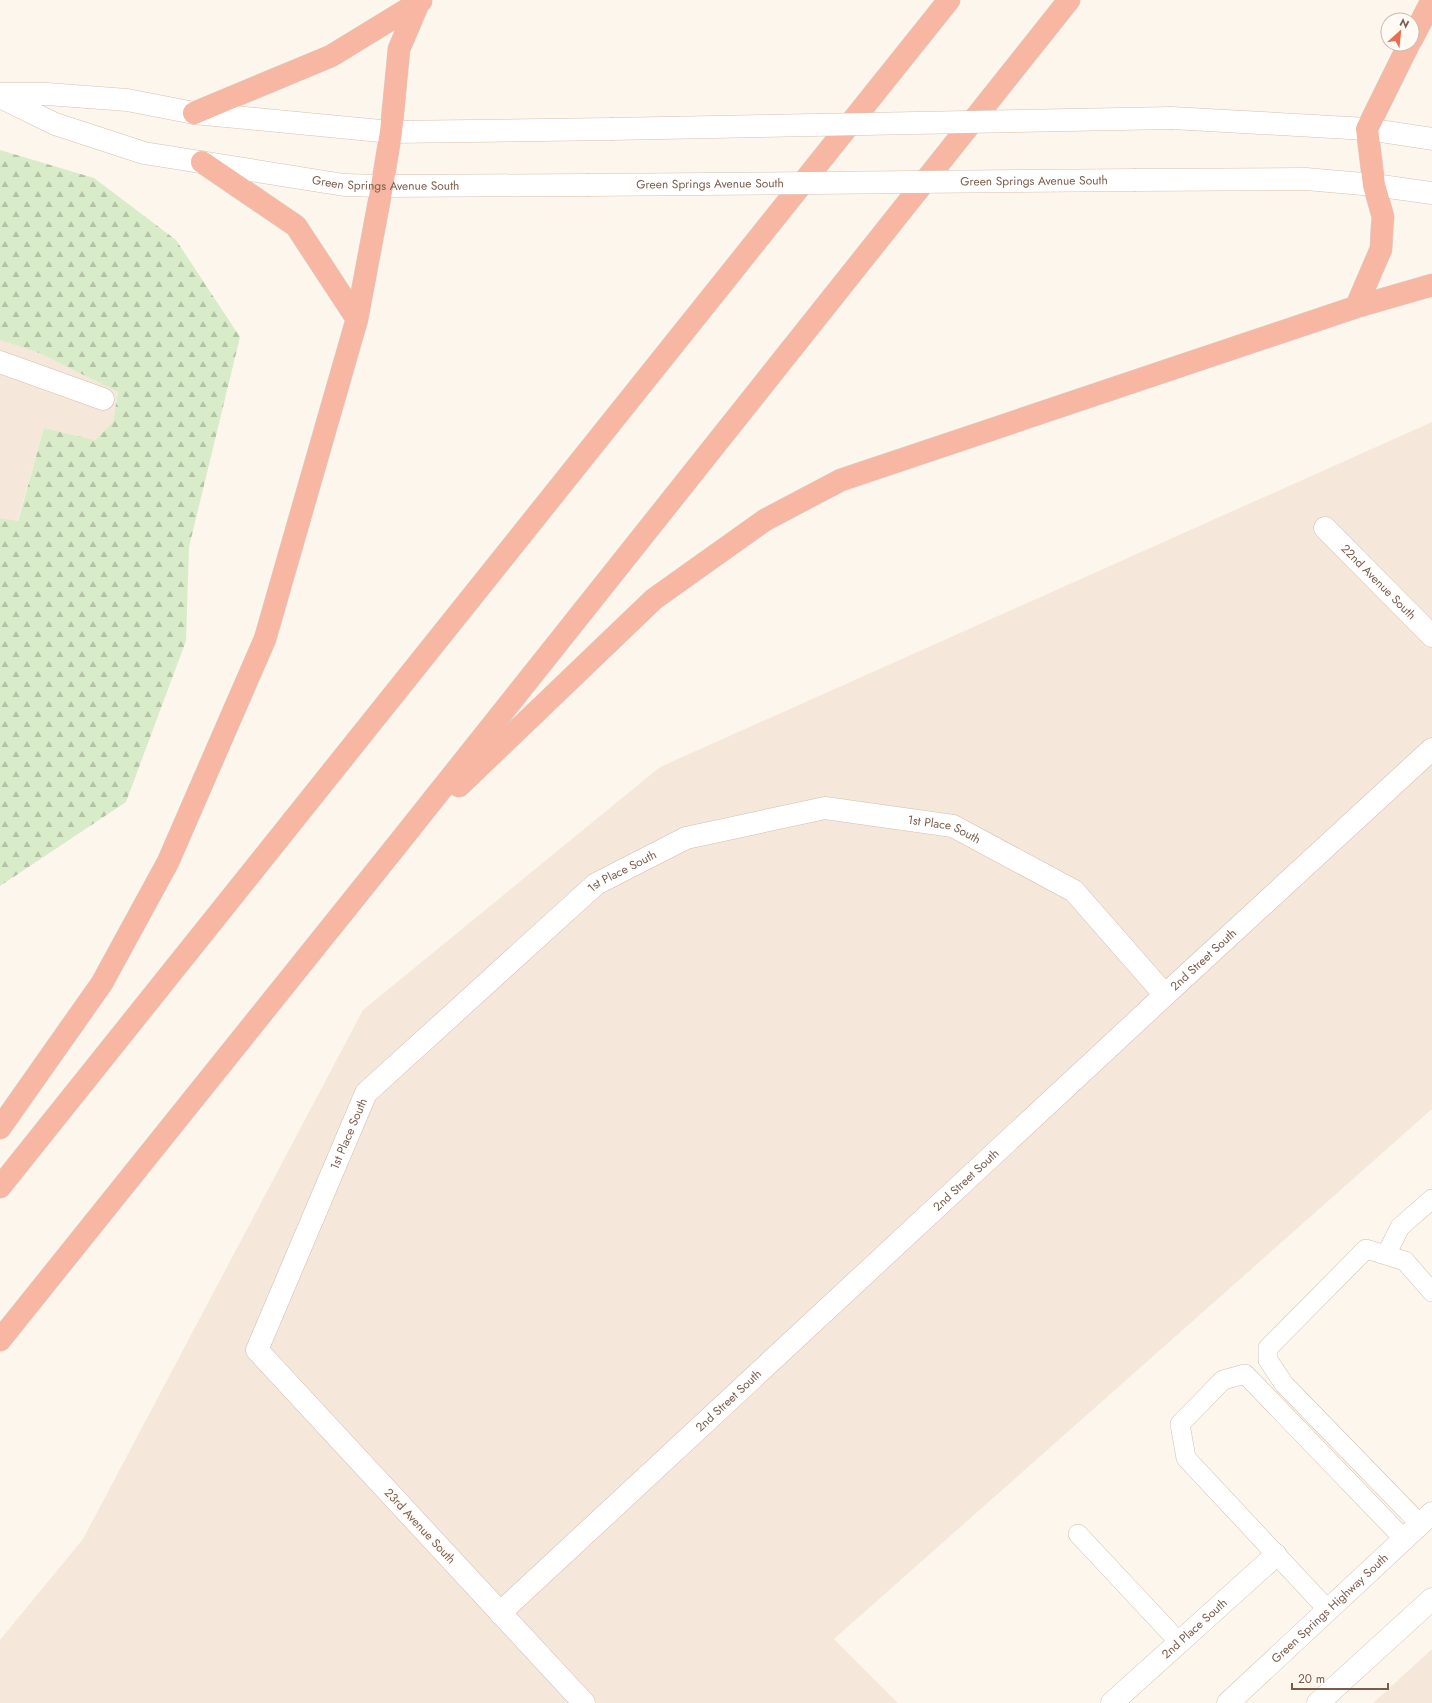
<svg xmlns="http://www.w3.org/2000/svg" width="1432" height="1703" viewBox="0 0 1432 1703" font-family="Jost,sans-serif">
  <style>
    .residential { fill: #f5e8da }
    .forest { fill: url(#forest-firs) }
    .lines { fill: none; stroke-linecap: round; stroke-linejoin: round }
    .lane-casing { stroke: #d1beb0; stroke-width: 20 }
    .street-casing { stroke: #d1beb0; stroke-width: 23 }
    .secondary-casing { stroke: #d6c0b0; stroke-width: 23 }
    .highway-casing { stroke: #dad1cd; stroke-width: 23 }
    .lane { stroke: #fff; stroke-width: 19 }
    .street { stroke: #fff; stroke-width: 22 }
    .secondary { stroke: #fff; stroke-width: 22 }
    .highway { stroke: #f7b7a3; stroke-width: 22 }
    .secondary-bridge-casing { stroke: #d6c0b0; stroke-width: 23; stroke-linecap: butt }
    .secondary-bridge { stroke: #fff; stroke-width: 22 }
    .labels { text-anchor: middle; stroke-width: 3; stroke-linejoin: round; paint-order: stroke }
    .street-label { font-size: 12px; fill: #7a5c4d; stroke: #fffaf3 }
  </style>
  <defs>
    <pattern id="forest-firs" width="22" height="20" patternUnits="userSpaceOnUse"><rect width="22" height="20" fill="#d8ecc9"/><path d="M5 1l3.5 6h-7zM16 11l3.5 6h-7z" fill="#b4c2a5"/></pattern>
  </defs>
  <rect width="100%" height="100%" fill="#fdf6ec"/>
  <!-- residential -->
  <path class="residential" d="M0 340 39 353 118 392 113 422 95 440 44 428 17 522 0 518Z
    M1432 422V1109L834 1639 898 1703H0V1640L83 1539 363 1010 660 767Z
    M1432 1649V1703H1373Z"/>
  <!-- forest -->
  <path class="forest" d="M0 150 94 178 176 240 240 337 189 547 186 641 126 802 0 886V518L18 521 44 428 95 440 113 422 118 392 39 353 0 340Z"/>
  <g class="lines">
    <!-- lane casing -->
    <g class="lane-casing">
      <path id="lane" d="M1386 1255 1400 1227 1432 1199
        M1420 1524 1284 1384 1268 1360V1348L1366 1249 1405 1261 1432 1292
        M1078 1534 1179 1642
        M1328 1610 1186 1458 1180 1424 1223 1380 1245 1374 1404 1539"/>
    </g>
    <!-- street casing -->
    <g class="street-casing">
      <g id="street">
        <path d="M0 362 103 399"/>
        <path id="s1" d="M1325 528 1432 636"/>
        <path id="s2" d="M500 1613 1165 995 1432 749"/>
        <path id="s3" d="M584 1703 257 1350 366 1093 596 884 686 838 825 808 953 826 1074 891 1165 995"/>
        <path id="s4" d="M1112 1703 1276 1555"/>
      </g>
    </g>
    <!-- secondary casing -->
    <g class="secondary-casing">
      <g id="secondary">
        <path d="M0 94H47L127 100 194 113 391 132 611 129"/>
        <path id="s5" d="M0 97 55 124 144 153 344 185 382 186 586 185"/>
        <path d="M1172 118 1367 129 1432 139"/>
        <path d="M1136 180 1306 179 1374 185 1432 193"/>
        <path id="s6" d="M1228 1703 1432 1513"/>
        <path d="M1318 1703 1432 1599"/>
      </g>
    </g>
    <!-- highway casing -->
    <g class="highway-casing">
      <path id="highway" d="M1412 39 1432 0
        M194 113 331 56 421 1
        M202 162 296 226 357 319
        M1356 307 1381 249 1382 228 1383 217 1374 185 1367 129 1409 44
        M459 786 654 599 765 520 841 480 1356 307 1432 285
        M0 1128 102 983 168 862 265 639 357 319 382 186 391 132 399 49 419 2
        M0 1187 949 0
        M0 1340 397 845 1069 0"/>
    </g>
    <!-- lane -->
    <use href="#lane" class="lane"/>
    <!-- street -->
    <use href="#street" class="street"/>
    <!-- secondary -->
    <use href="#secondary" class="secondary"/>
    <!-- highway -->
    <use href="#highway" class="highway"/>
    <!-- secondary-bridge casing -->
    <g class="secondary-bridge-casing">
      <g id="secondary-bridge">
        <path d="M611 129 1172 118"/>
        <path id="s7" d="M586 185 1136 180"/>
      </g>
    </g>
    <!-- secondary-bridge -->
    <use href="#secondary-bridge" class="secondary-bridge"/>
  </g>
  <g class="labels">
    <!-- street labels -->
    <g class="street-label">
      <text dy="4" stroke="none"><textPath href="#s7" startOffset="448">Green Springs Avenue South</textPath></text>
      <text dy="4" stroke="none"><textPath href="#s5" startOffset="399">Green Springs Avenue South</textPath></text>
      <text dy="4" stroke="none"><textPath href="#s7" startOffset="124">Green Springs Avenue South</textPath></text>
      <text dy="4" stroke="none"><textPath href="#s1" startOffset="76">22nd Avenue South</textPath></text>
      <text dy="4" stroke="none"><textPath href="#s3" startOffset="1436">1st Place South</textPath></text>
      <text dy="4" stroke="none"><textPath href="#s3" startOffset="1100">1st Place South</textPath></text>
      <text dy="4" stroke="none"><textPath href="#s2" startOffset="960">2nd Street South</textPath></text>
      <text dy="4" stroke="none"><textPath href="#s3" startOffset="716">1st Place South</textPath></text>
      <text dy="4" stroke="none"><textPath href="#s2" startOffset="636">2nd Street South</textPath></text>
      <text dy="4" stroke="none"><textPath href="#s2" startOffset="312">2nd Street South</textPath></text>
      <text transform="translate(420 1526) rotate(47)" y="4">23rd Avenue South</text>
      <text dy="4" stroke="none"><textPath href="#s6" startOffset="139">Green Springs Highway South</textPath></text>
      <text dy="4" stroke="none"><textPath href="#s4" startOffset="111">2nd Place South</textPath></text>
    </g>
  </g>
  <!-- north arrow -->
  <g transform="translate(1400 32) rotate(27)"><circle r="19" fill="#fffaf3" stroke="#cabbb1"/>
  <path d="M0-3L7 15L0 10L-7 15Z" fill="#e76f51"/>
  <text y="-6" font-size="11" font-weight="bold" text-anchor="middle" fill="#7a5c4d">N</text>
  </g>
  <!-- scale -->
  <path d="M1292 1683v6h96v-6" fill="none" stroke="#7a5c4d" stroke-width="2"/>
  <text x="1298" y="1683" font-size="12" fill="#7a5c4d" stroke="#fffaf3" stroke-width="3" paint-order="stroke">20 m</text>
</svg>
